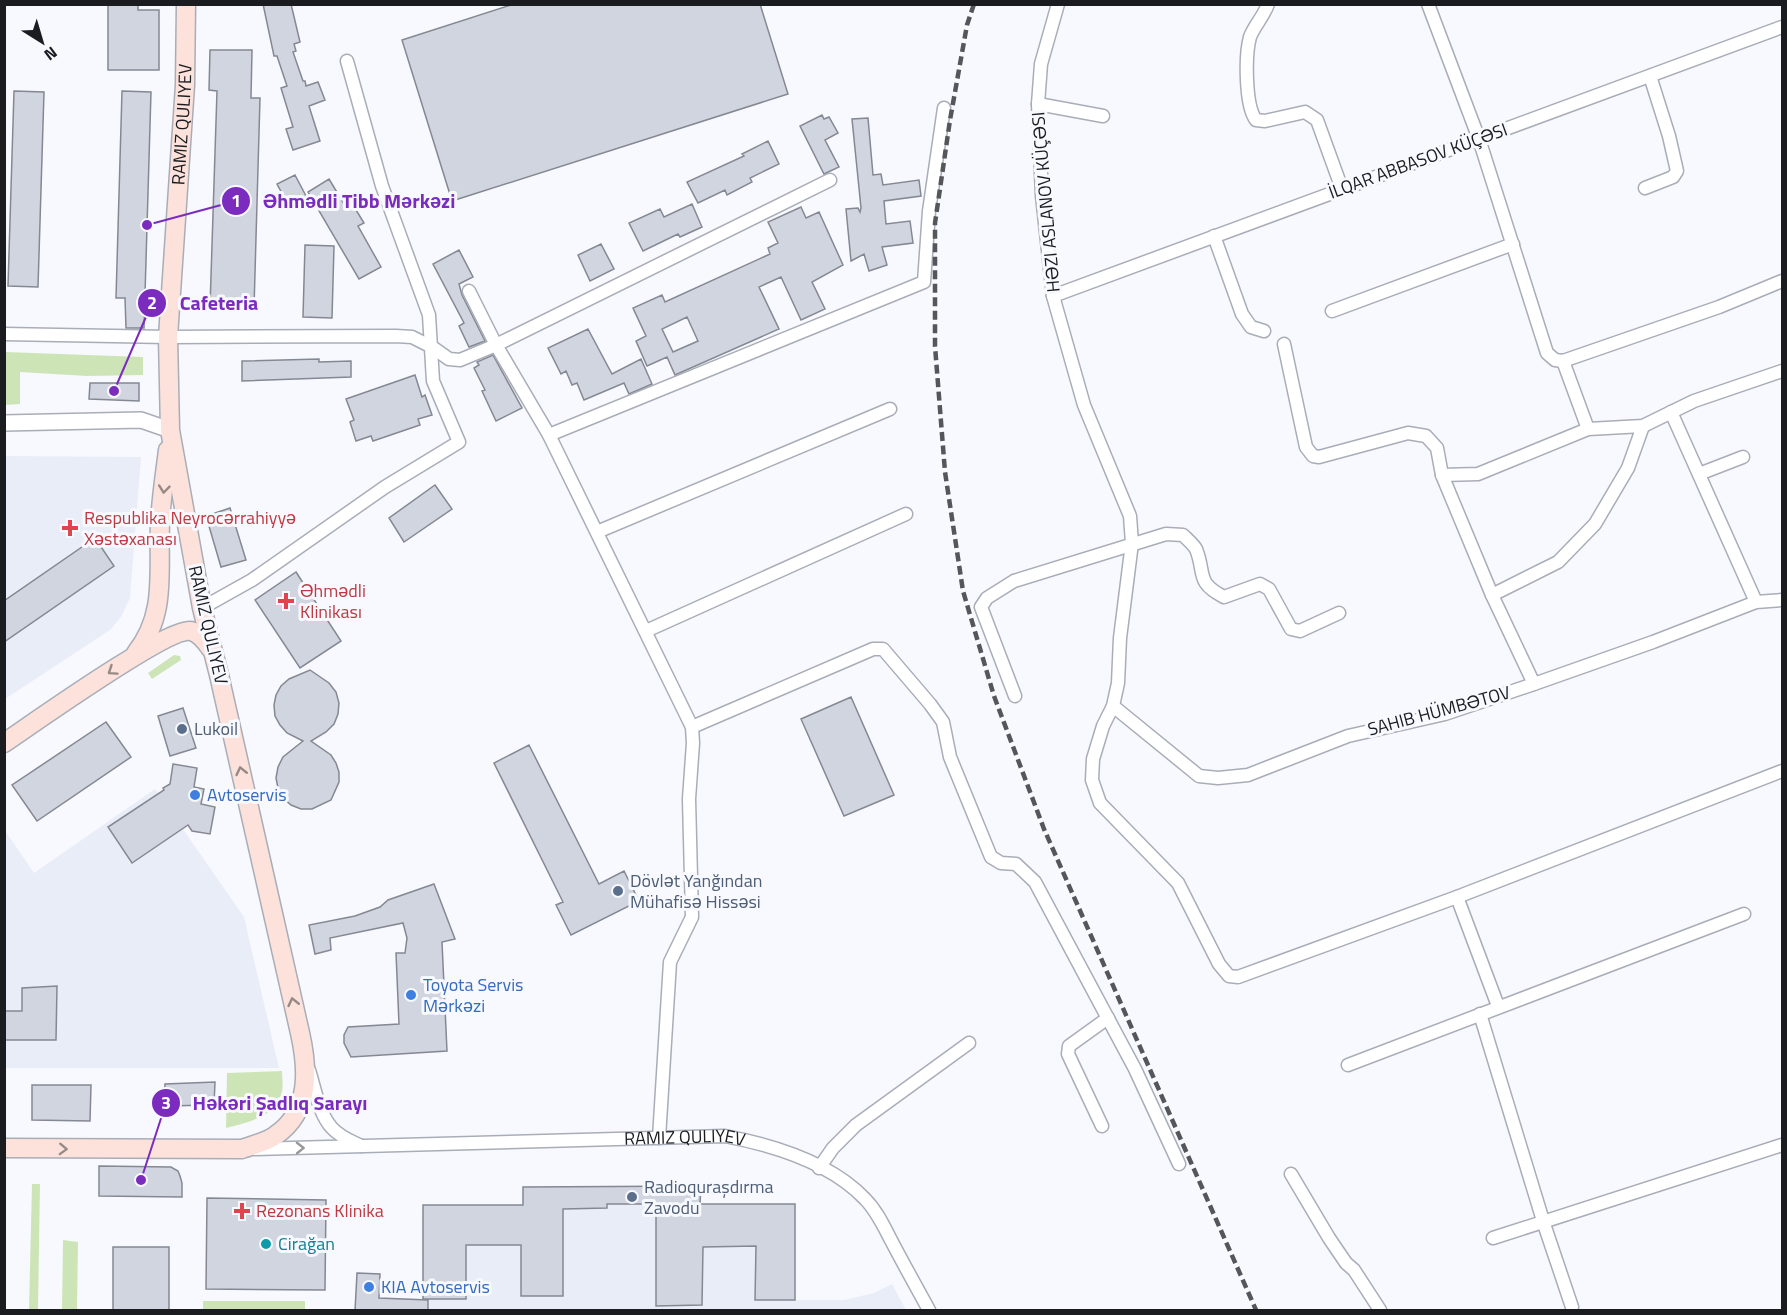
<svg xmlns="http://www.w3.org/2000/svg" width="1787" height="1315" viewBox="0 0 1787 1315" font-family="'Titillium Web',sans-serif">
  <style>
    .built { fill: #e9edf8 }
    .green { fill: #cde5b6 }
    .building { fill: #d1d5e0; stroke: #848892; stroke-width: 1.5; fill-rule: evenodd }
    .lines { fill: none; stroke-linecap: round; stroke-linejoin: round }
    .minor-casing { stroke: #a9adb8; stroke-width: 15 }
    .tertiary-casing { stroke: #a9adb8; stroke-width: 18 }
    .secondary-casing { stroke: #a9adb8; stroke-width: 21 }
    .minor { stroke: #fff; stroke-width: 12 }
    .tertiary { stroke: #fff; stroke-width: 15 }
    .secondary { stroke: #fce2da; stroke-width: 18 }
    .rail { stroke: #55565a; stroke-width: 4.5; stroke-dasharray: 9 4.5; stroke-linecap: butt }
    .oneway { stroke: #978986 }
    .oneway2 { stroke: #98999b }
    .health-dot { fill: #e0444e; stroke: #f7f9fe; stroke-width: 2 }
    .service-dot { fill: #5c6f8a; stroke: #f7f9fe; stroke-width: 2 }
    .shop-dot { fill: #3f7fe0; stroke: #f7f9fe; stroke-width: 2 }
    .culture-dot { fill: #0f9aa8; stroke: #f7f9fe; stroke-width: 2 }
    .labels { text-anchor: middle; stroke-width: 6; stroke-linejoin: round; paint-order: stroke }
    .street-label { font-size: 18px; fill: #1b1c20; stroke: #f7f9fe }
    .health-label { font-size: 18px; fill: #be3a42; stroke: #f7f9fe; text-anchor: start }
    .service-label { font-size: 18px; fill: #4e5e75; stroke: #f7f9fe; text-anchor: start }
    .shop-label { font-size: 18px; fill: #366cbe; stroke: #f7f9fe; text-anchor: start }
    .culture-label { font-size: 18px; fill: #0d838f; stroke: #f7f9fe; text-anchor: start }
    .leader { fill: none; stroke: #7b2cbf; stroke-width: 2 }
    .callout-dot { fill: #7b2cbf; stroke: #f7f9fe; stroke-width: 2 }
    .mark-label { font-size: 18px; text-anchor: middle; font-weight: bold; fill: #fff }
    .callout-label { font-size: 20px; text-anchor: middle; font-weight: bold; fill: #7b2cbf; stroke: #f7f9fe; stroke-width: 6; stroke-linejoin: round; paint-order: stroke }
  </style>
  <rect width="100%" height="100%" fill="#f7f9fe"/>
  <!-- built -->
  <path class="built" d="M5 456 141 457 130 598 121 617 110 630 5 699Z
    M155 789 244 917 279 1068H5L4 829 34 873Z
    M701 1186V1204H795V1300H844L874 1293 892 1284 906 1310H422L423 1205H522L523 1187Z"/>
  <!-- green -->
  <path class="green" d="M5 352 143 357V375L87 376 20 372V404L5 405Z
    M174 655 180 656 181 660 152 679 148 673Z
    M282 1071C282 1079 284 1088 281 1095 275 1117 245 1123 226 1128L227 1073Z
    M32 1184H40L38 1310H29Z
    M63 1240 78 1242 77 1310H62Z
    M203 1301H305V1310H203Z"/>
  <!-- building -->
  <path class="building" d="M108 4H138V10H159V70H108Z
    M263 4H291L300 42 294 44 296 51 293 52 303 81H305L306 86 318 82 325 100 309 106 320 141 293 150 286 129 293 127 281 88 287 86 277 56H274Z
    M514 4H760L788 94 452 201 402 40Z
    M210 50H252L251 98H260L254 308 210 307 217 91 209 90Z
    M14 91 44 92 38 287 8 286Z
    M122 91 151 92 144 328H126L125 298H116Z
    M822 115 824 119 829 117 838 133 825 140 839 167 824 174 800 126Z
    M868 118 873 175 881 174 883 185 919 180 921 196 884 201 886 224 910 221 913 243 882 247 887 265 869 271 864 254 851 261 846 209 858 208 860 212 861 208 852 119Z
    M768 141 779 164 750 178 752 182 727 195 725 190 698 203 687 182 744 156 742 154Z
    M295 175 306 196 289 206 277 184Z
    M329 179 344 204 350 200 364 223 358 226 381 267 359 279 308 192Z
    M692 204 702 227 680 237 678 234 643 251 629 223 660 209 664 217Z
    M801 207 806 218 819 212 843 265 812 282 825 309 801 320 781 277 759 287 779 329 675 375 667 357 647 366 636 341 646 336 633 308 662 295 665 302 770 254 768 248 778 243 768 222ZM687 317 698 341 673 352 662 329Z
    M601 244 614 269 590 281 578 255Z
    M305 245 334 246 332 318 303 317Z
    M459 250 473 277 459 284 462 295 485 341 469 347 459 326 464 323 433 264Z
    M588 329 612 374 641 359 652 384 629 394 624 383 584 400 577 383 572 385 566 371 561 374 548 348Z
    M493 355 522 408 496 421 482 391 485 390 474 368 479 365 477 362Z
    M319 359V362L351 361V377L242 381V361Z
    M415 375 422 397 425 395 432 415 418 419 420 425 373 441 371 436 356 441 350 422 354 420 346 399Z
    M90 383H139V401L89 399Z
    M435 485 452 509 404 542 389 518Z
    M230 508 246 560 221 567 206 516Z
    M95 538 114 566 4 642V601Z
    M296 572 341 641 300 668 255 600Z
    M310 670 329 683 336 692 339 703 338 714 334 724 326 732 311 741 331 755 336 763 339 772V782L331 800 312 809H301L291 805 283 798 278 788 276 778 278 767 283 757 303 741 287 733 280 725 275 716 274 705 276 695 281 686 289 679Z
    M851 697 894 795 844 816 801 719Z
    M183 708 196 748 170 756 158 716Z
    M106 722 131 757 37 821 12 785Z
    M529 745 599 884 624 871 639 901 571 935 556 905 563 902 494 763Z
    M173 764 197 768 194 787 204 789 201 804 215 807 210 834 192 831 188 825 132 863 108 827 164 790 163 788 170 784Z
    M434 884 455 939 442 942 447 1051 351 1057 344 1043V1035L348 1027 399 1024 396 953H405L407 938 403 923 330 938 331 950 315 954 309 925 355 916 380 907 388 900Z
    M57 986 56 1040H4V1011H22V988Z
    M215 1082 214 1105 164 1106 165 1084Z
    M32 1085H91L90 1121 32 1120Z
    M99 1166 171 1167 178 1171 180 1176 182 1183V1197L99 1196Z
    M701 1186 700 1204H795V1300H755L756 1246 703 1247 702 1305 656 1306V1204H607V1208L563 1209V1296H521V1245H466V1299H423V1205H523V1187Z
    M207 1198 326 1200 325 1290 206 1289Z
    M113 1247H169V1311H113Z
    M357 1273 380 1274 379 1298 428 1300V1311H355Z"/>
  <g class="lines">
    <!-- minor casing -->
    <g class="minor-casing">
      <g id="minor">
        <path d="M1058 4 1041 64 1038 104 1042 196 1053 296 1084 405 1130 516 1132 543 1120 638 1118 683 1113 706 1103 726 1093 759 1092 780 1100 803 1178 883 1219 964 1229 976 1238 977 1457 897 1782 771"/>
        <path d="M1268 4C1264 16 1254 26 1250 37 1245 55 1245 106 1256 120L1265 121 1305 112 1317 120 1342 189"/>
        <path d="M1428 4 1479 139 1547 353 1555 360 1563 361 1719 307 1782 281"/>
        <path d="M1038 104 1103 116"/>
        <path d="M1645 188 1673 177 1677 171 1669 136 1650 76"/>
        <path d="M1214 236 1242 314 1251 327 1264 331"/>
        <path d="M469 291 496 345 549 435 692 727 693 743 689 799 692 917 670 962 659 1138"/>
        <path d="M1053 296 1782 27"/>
        <path d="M1332 311 1513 244"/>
        <path d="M4 334 168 337 396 336 412 337 432 347 449 359 460 360 496 345 830 180"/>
        <path d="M1284 344 1306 447 1313 456 1319 457 1408 433 1426 436 1437 448 1442 475 1492 595 1534 684"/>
        <path d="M1563 361 1588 429"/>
        <path d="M1671 412 1756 602"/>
        <path d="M549 435 924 282 929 211 944 108"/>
        <path d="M1699 474 1743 457"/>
        <path d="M1442 475 1478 474 1588 429 1643 426 1694 401 1782 371"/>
        <path d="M597 532 890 409"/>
        <path d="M1492 595 1558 562 1595 524 1628 468 1643 426"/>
        <path d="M202 608 252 580 385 487 459 442 433 381 429 315 382 186 347 61"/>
        <path d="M646 631 906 514"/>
        <path d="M1015 696 981 607 987 598 1014 581 1166 534 1183 535C1187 539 1193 544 1196 549 1206 574 1195 582 1224 597L1260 584 1269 589 1291 629 1300 631 1339 613"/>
        <path d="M1113 706 1199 776 1218 778 1248 775 1348 736 1445 714 1534 684 1653 642 1756 602 1782 600"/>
        <path d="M692 727 873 649H883L930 704 943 722 950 757 991 857 1001 863 1016 864 1035 882 1135 1069 1179 1164"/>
        <path d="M1457 897 1498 1006"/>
        <path d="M1480 1014 1544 1224 1572 1307"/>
        <path d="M1348 1065 1744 914"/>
        <path d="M309 1070C315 1089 319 1114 332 1128 340 1137 351 1141 361 1146"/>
        <path d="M1102 1126 1068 1054 1069 1046 1108 1018"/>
        <path id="s1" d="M255 1149 725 1136C772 1145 831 1163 865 1199 877 1211 884 1227 892 1242 904 1265 917 1288 929 1310"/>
        <path d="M819 1168 833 1148 856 1125 969 1043"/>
        <path d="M1291 1174 1329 1238 1346 1263 1354 1270 1380 1310"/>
        <path d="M1493 1238 1782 1145"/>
      </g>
    </g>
    <!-- tertiary casing -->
    <g class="tertiary-casing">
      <path id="tertiary" d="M4 423 141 420 170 430"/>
    </g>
    <!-- secondary casing -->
    <g class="secondary-casing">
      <g id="secondary">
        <path d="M136 653C167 614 158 572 160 524 161 499 165 475 168 450"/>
        <path d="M4 743C31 725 168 627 191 631 200 633 206 642 211 649"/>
        <path id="s2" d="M4 1148 242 1149C253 1145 267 1142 276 1135 311 1111 308 1069 300 1033L219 675 202 608 170 430 168 337 185 85 186 4"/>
      </g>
    </g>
    <!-- minor -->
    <use href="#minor" class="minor"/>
    <!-- tertiary -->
    <use href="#tertiary" class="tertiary"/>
    <!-- secondary -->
    <use href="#secondary" class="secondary"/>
    <!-- rail -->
    <path class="rail" d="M974 4 967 25 950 120 935 223V346L945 472 963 591 994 696 1044 829 1256 1310"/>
  </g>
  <!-- one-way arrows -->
  <defs><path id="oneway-chevron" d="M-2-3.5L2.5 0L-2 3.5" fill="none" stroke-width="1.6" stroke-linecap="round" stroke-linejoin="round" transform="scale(1.5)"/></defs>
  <g class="oneway">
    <use href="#oneway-chevron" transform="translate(164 489) rotate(96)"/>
    <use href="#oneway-chevron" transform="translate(112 671) rotate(146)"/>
    <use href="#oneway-chevron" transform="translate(241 771) rotate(-103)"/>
    <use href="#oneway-chevron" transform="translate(293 1002) rotate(-103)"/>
    <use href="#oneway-chevron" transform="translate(63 1149) rotate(2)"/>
  </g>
  <use class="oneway2" href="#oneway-chevron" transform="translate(300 1148) rotate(-1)"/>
  <!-- markers -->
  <g class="health-dot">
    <path d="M67 519h6v6h6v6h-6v6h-6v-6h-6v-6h6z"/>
    <path d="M283 592h6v6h6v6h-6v6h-6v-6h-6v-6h6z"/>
    <path d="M239 1202h6v6h6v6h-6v6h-6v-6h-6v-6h6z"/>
  </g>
  <g class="service-dot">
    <circle cx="182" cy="729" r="6"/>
    <circle cx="618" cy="891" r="6"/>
    <circle cx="632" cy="1197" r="6"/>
  </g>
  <g class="shop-dot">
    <circle cx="195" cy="795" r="6"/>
    <circle cx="411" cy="995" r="6"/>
    <circle cx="369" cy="1287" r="6"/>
  </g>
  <circle class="culture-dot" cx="266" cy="1244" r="6"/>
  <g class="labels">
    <!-- street labels -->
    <g class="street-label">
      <text dy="6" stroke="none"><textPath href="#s2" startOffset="1310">RAMIZ QULIYEV</textPath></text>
      <text transform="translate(1418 161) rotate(-20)" y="6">İLQAR ABBASOV KÜÇƏSI</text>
      <text transform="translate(1046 202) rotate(-95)" y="6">HƏZI ASLANOV KÜÇƏSI</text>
      <text transform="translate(208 625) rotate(77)" y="6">RAMIZ QULIYEV</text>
      <text transform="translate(1439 711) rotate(-15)" y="6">SAHIB HÜMBƏTOV</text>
      <text dy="6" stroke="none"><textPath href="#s1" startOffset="430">RAMIZ QULIYEV</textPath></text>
    </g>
    <!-- health labels -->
    <g class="health-label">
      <text x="84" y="524">Respublika Neyrocərrahiyyə<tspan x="84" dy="21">Xəstəxanası</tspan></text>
      <text x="300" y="597">Əhmədli<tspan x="300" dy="21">Klinikası</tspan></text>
      <text x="256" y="1217">Rezonans Klinika</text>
    </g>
    <!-- service labels -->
    <g class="service-label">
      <text x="194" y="735">Lukoil</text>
      <text x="630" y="887">Dövlət Yanğından<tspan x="630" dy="21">Mühafisə Hissəsi</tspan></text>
      <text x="644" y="1193">Radioquraşdırma<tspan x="644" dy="21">Zavodu</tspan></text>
    </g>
    <!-- shop labels -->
    <g class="shop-label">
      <text x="207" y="801">Avtoservis</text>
      <text x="423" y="991">Toyota Servis<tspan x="423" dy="21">Mərkəzi</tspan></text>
      <text x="381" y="1293">KIA Avtoservis</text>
    </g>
    <!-- culture labels -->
    <g class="culture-label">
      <text x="278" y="1250">Cirağan</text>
    </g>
  </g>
  <!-- callouts -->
  <path class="leader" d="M147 225L236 201M114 391L152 303M141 1180L166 1103"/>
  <g class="callout-dot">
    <circle cx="147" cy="225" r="6"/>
    <circle cx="114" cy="391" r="6"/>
    <circle cx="141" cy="1180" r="6"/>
    <circle cx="236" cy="201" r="15"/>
    <circle cx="152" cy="303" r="15"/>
    <circle cx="166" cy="1103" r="15"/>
  </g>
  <g class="mark-label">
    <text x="236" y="207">1</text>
    <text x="152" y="309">2</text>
    <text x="166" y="1109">3</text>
  </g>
  <g class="callout-label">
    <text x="359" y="208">Əhmədli Tibb Mərkəzi</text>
    <text x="219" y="310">Cafeteria</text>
    <text x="280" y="1110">Həkəri Şadlıq Sarayı</text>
  </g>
  <!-- border -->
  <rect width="1787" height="1315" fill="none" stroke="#1b1c20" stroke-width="12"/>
  <!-- north arrow -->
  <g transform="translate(42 42) rotate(143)" stroke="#f7f9fe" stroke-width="4.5" paint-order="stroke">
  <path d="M0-4.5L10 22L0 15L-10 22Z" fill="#1b1c20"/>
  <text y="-9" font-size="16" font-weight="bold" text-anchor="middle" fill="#1b1c20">N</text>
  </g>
</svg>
